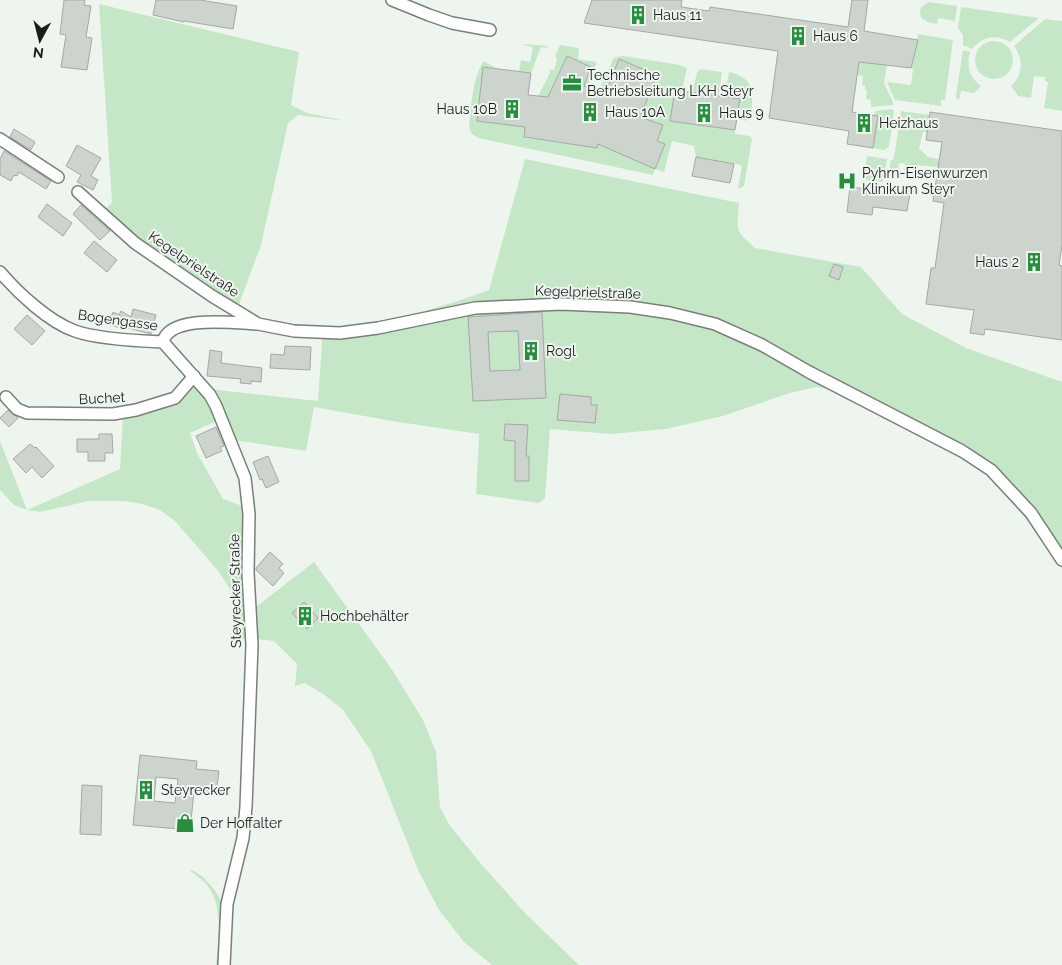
<svg xmlns="http://www.w3.org/2000/svg" width="1062" height="965" viewBox="0 0 1062 965" font-family="Raleway,sans-serif">
  <style>
    .green { fill: #c5e7c8 }
    .building { fill: #cdd3cd; stroke: #a3a9a3; fill-rule: evenodd }
    .lines { fill: none; stroke-linecap: round; stroke-linejoin: round }
    .street-casing { stroke: #797f79; stroke-width: 14 }
    .street { stroke: #fff; stroke-width: 11 }
    .labels { text-anchor: middle; stroke-width: 4; stroke-linejoin: round; paint-order: stroke }
    .poi-label { font-size: 14px; fill: #1b1d1b; stroke: #eef5ef; text-anchor: start }
    .street-label { font-size: 14px; fill: #1b1d1b; stroke: #eef5ef }
  </style>
  <rect width="100%" height="100%" fill="#eef5ef"/>
  <!-- green -->
  <path class="green" d="M929 2 957 6 955 21 938 18 937 24C926 22 917 20 921 7Z
    M99 4 299 52 291 105 307 113 346 121 298 115 288 123 261 245 238 307 135 236 106 209 112 202Z
    M961 7 1039 18 1010 42C996 34 983 36 972 49L963 45V35L958 28Z
    M1045 19 1062 21V111L1044 108 1048 82 1045 81V77L1034 76 1031 98 1018 96 1011 86C1023 75 1024 59 1014 46Z
    M918 34 953 40 945 100H941V106L895 100 887 82 911 85 913 69 911 68Z
    M975 60a19 19 0 1 1 38 0a19 19 0 1 1-38 0Z
    M524 44 548 46 547 48 541 47 531 73 519 71 521 60 530 62 533 47 524 45Z
    M560 45 579 48 578 59 597 62 588 88 584 86 591 67 567 56 548 97 538 96 550 73 549 70H554L557 60 555 56Z
    M963 50 970 52C966 66 970 78 981 86L974 93 961 91 959 100 956 98V95Z
    M624 56 680 65 687 68 682 91 675 90 670 121 735 130V134L750 136 752 139 744 186 738 189 742 165 696 157 694 146 672 141 664 172 655 169 653 175 478 138 472 134 469 128C471 105 472 82 483 61L497 68 483 67 477 121 525 127 524 138 597 148 598 143 655 169 665 144 657 141 663 125 632 114 643 109 656 75 619 59 605 94 598 92 613 59 616 57Z
    M859 62 887 65 884 83 893 102V105L871 107V100L866 99 867 90H865V86L862 85 863 76 857 75Z
    M700 69 722 72 719 96 692 92 697 73Z
    M729 72C758 78 752 97 751 120H747L748 110 738 109 739 99 725 97Z
    M892 109 894 111 889 146 885 150 877 149 873 148 878 116 874 115 875 111Z
    M901 111 930 115 927 132H923L919 148 928 157 939 159 938 167 917 165 915 174 904 173 905 163H899L898 170 890 169V162L894 158Z
    M867 156 887 159 883 182 864 180Z
    M525 159 739 203C737 230 734 230 755 248L861 267 902 314 966 348 1062 382V569L1026 519 988 475 965 456 832 390 816 387 790 393 723 416 666 429 611 434 550 429 545 498 539 503 476 494 479 434 392 421 314 407 306 451 234 440 209 389 318 401 323 330 383 323 458 301 489 290Z
    M191 386 200 388 219 420 190 433 197 453 223 499 245 507 249 639H241L238 603 233 594 219 572 175 521 160 510 143 504 124 501H89L40 512 27 510 14 505 0 490V441L27 510 120 469 123 417Z
    M314 562 391 668 423 720 436 752 440 807 450 826 483 866 526 914 579 965H492L464 942 439 910 419 872 371 751 343 710 326 696 305 683 295 686 297 664 274 641 255 639 252 607H256Z
    M189 870 194 871 203 877 214 889 222 902 221 965H216C218 940 224 906 207 885 202 879 195 875 189 870Z"/>
  <!-- building -->
  <path class="building" d="M64 0H85L84 5 91 6 86 37 92 38 87 70 61 67 66 35 60 34Z
    M156 0H200L237 6 233 29 184 21V22L153 15Z
    M592 0H682L681 7 709 11 710 7 848 27 852 0H868L864 31 918 40 911 68 859 62 852 112 878 116 873 148 847 144 849 131 769 118 778 51 584 23Z
    M567 56 591 67 584 86 605 94 619 59 657 75 640 117 663 125 657 141 665 144 655 169 598 144 597 148 524 137 525 127 477 121 483 67 531 73 528 95 548 97Z
    M675 90 740 99 738 109 748 110 747 120 737 118 735 130 670 121Z
    M930 112 1062 131V245L1059 265 1062 266V340L985 329 984 335 970 333 974 310 926 304 931 268H935L944 203 933 201 942 142 926 140Z
    M14 129 35 142 31 150 10 137Z
    M77 145 101 158 91 176 98 180 93 190 77 182 81 175 66 166Z
    M4 151 51 181 46 189 19 172 17 176 14 175 11 181 0 175V159Z
    M696 157 734 164 730 183 692 176Z
    M850 187 910 194 907 211 873 207 872 215 847 212Z
    M47 204 72 223 63 236 38 217Z
    M81 205 110 231 100 240 73 214Z
    M94 241 117 260 107 272 84 253Z
    M834 264 843 267 839 280 829 276Z
    M133 309 156 315 151 334 124 327 123 329 108 324 113 312 119 315 121 311 131 317Z
    M542 312 546 398 473 401 468 317ZM518 331 520 370 490 371 488 332Z
    M27 315 45 331 32 345 14 329Z
    M285 346 311 347 310 370 270 368 271 354 284 355Z
    M210 350 222 352 221 363 262 368 261 382 251 381V384L240 383 241 379 207 376Z
    M560 394 591 397V405H597L595 423 557 420Z
    M8 410 18 418 9 427 0 418Z
    M505 424 528 425 526 456H529V481H515V441L504 440Z
    M216 427 224 446 220 447 222 451 206 458 196 436Z
    M99 434H112L113 453H105V461H88V452H77V439H99Z
    M30 444 35 448 36 447 54 466 42 478 32 467 26 473 13 459Z
    M268 456 279 482 266 488 262 479 260 480 253 462Z
    M270 552 283 564 279 568 284 573 273 586 256 570V568Z
    M304 602 318 618 307 629 292 613Z
    M140 755 197 761 196 769 219 771 216 794 194 792 190 830 133 825ZM156 777 178 779 175 803 154 801Z
    M82 785 102 786 101 835 80 834Z"/>
  <g class="lines">
    <!-- street casing -->
    <g class="street-casing">
      <path id="street" d="M392 0 429 15 452 23 490 30
        M0 139 58 177
        M78 192 135 243 212 296 258 324 294 331 340 333 378 328 475 308 561 304 630 307 670 313 715 324 762 345 809 372 962 451 991 470 1031 513 1062 560
        M0 272C18 293 49 322 75 331 97 339 139 341 163 342
        M6 397 17 409 27 413 113 414 136 410 175 398 194 376
        M224 965 227 904 243 838 246 807 252 645 248 573 249 514 245 478 216 406 210 395 163 342C169 314 236 323 257 324"/>
    </g>
    <!-- street -->
    <use href="#street" class="street"/>
  </g>
  <!-- icons -->
  <defs>
    <g id="building-bare" transform="scale(1.5)"><path d="M-4-6H4V6H1V3H-1V6H-4ZM-2.5-4.3h1.7v1.8h-1.7ZM.8-4.3h1.7v1.8H.8ZM-2.5-1h1.7V.8h-1.7ZM.8-1h1.7V.8H.8Z" fill="#2a8c40" stroke="#eef5ef" stroke-width="2.5" paint-order="stroke"/></g>
    <g id="office-bare" transform="scale(1.5)"><path d="M-6-3h4V-5.5h4V-3h4V5H-6ZM-1-4.5V-3h2v-1.5ZM-6 0V1H6V0Z" fill="#2a8c40" stroke="#eef5ef" stroke-width="2.5" paint-order="stroke"/></g>
    <g id="hospital-bare" transform="scale(1.5)"><path d="M-5-5h3v3.5h4V-5h3V5h-3V1.5h-4V5h-3Z" fill="#2a8c40" stroke="#eef5ef" stroke-width="2.5" paint-order="stroke"/></g>
    <g id="shop-bare" transform="scale(1.5)"><path d="M-5-2.5h2.3a2.7 3.5 0 0 1 5.4 0H5L5.5 6h-11ZM-1.5-2.5h3a1.5 2.3 0 0 0-3 0Z" fill="#2a8c40" stroke="#eef5ef" stroke-width="2.5" paint-order="stroke"/></g>
  </defs>
  <g fill-rule="evenodd">
    <use href="#building-bare" x="638" y="15"/>
    <use href="#building-bare" x="798" y="36"/>
    <use href="#office-bare" x="572" y="83"/>
    <use href="#building-bare" x="512" y="109"/>
    <use href="#building-bare" x="590" y="112"/>
    <use href="#building-bare" x="704" y="113"/>
    <use href="#building-bare" x="864" y="123"/>
    <use href="#hospital-bare" x="847" y="181"/>
    <use href="#building-bare" x="1034" y="262"/>
    <use href="#building-bare" x="531" y="351"/>
    <use href="#building-bare" x="305" y="616"/>
    <use href="#building-bare" x="146" y="790"/>
    <use href="#shop-bare" x="185" y="823"/>
  </g>
  <g class="labels">
    <!-- poi labels -->
    <g class="poi-label">
      <text x="653" y="20">Haus 11</text>
      <text x="813" y="41">Haus 6</text>
      <text x="587" y="80">Technische<tspan x="587" dy="16">Betriebsleitung LKH Steyr</tspan></text>
      <text x="497" y="114" text-anchor="end">Haus 10B</text>
      <text x="605" y="117">Haus 10A</text>
      <text x="719" y="118">Haus 9</text>
      <text x="879" y="128">Heizhaus</text>
      <text x="862" y="178">Pyhrn-Eisenwurzen<tspan x="862" dy="16">Klinikum Steyr</tspan></text>
      <text x="1019" y="267" text-anchor="end">Haus 2</text>
      <text x="546" y="356">Rogl</text>
      <text x="320" y="621">Hochbehälter</text>
      <text x="161" y="795">Steyrecker</text>
      <text x="200" y="828">Der Hoffalter</text>
    </g>
    <!-- street labels -->
    <g class="street-label">
      <text transform="translate(194 264) rotate(34)" y="5">Kegelprielstraße</text>
      <text transform="translate(588 292) rotate(2)" y="5">Kegelprielstraße</text>
      <text transform="translate(118 320) rotate(8)" y="5">Bogengasse</text>
      <text transform="translate(102 398) rotate(-3)" y="5">Buchet</text>
      <text transform="translate(235 591) rotate(-91)" y="5">Steyrecker Straße</text>
    </g>
  </g>
  <!-- north arrow -->
  <g transform="translate(40 40) rotate(187)" stroke="#eef5ef" stroke-width="4" paint-order="stroke">
  <path d="M0-4L9 19L0 12L-9 19Z" fill="#1b1d1b"/>
  <text y="-8" font-size="14" font-weight="bold" text-anchor="middle" fill="#1b1d1b">N</text>
  </g>
</svg>
